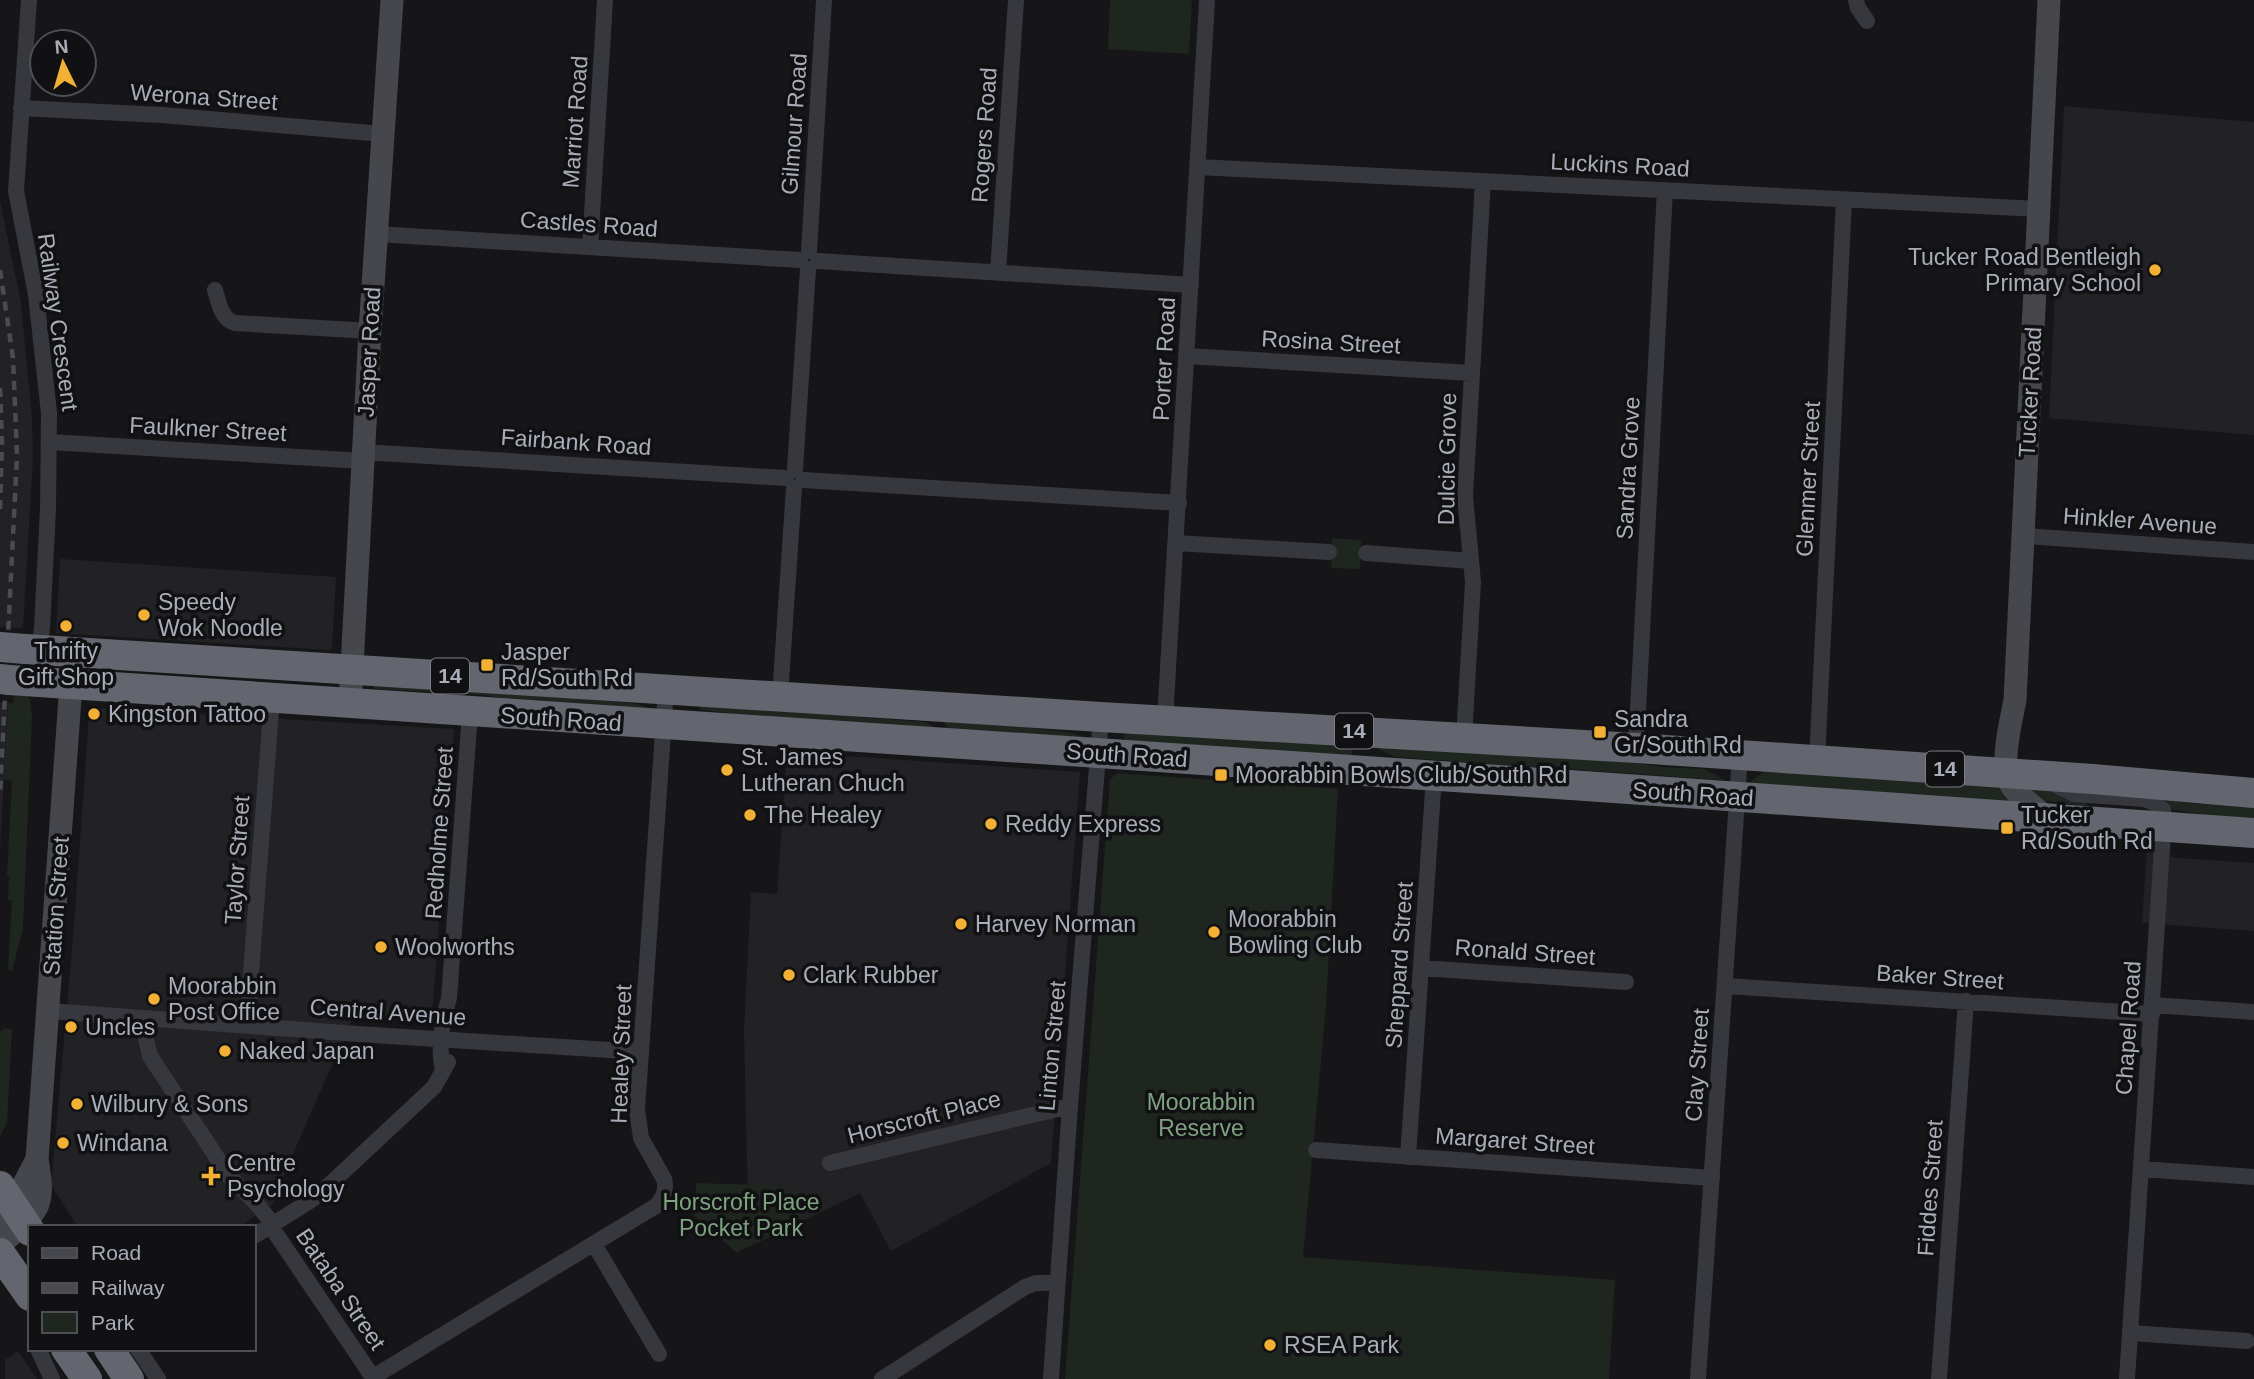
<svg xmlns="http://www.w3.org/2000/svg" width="2254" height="1379" viewBox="0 0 2254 1379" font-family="Helvetica,sans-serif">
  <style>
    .built { fill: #222225 }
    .green { fill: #1e261f }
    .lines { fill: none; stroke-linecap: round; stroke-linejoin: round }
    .street { stroke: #37383d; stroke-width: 16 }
    .secondary { stroke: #45474d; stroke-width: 23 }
    .highway { stroke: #63666e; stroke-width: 30 }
    .rail { stroke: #4a4c52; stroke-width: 4.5; stroke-dasharray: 9 7; stroke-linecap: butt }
    .highway-bridge { stroke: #63666e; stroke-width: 30 }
    .poi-dot { fill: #f2b134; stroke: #111113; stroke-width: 2.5 }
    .labels { text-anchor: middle; stroke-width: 7; stroke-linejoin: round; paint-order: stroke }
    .shield { fill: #111113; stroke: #7b7e86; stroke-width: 2 }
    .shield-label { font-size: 21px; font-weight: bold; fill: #a8adb8 }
    .street-label { font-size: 23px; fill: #a8adb8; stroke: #111113 }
    .poi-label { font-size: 23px; fill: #a8adb8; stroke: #111113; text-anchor: start }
    .park-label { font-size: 23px; fill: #7fa381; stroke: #111113 }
  </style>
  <rect width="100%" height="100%" fill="#161618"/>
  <!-- built -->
  <path class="built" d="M2064 106 2254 122V435L2049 418Z
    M0 201 21 303 32 418 33 458 23 628 0 627Z
    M60 559 336 577 332 647 329 650 56 633Z
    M0 703H8L0 851Z
    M96 708 454 729 432 1015 426 1022 353 1017 292 1156 273 1204 239 1227H78L51 1185 72 951 89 714Z
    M787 752 1080 772 1051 1163 891 1251 860 1193 749 1247 744 1031 751 892 777 894Z
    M2147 850 2177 858 2254 863V931L2142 923Z
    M18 1351 37 1379H5V1360Z"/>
  <!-- green -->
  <path class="green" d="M1110 0H1192L1189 54 1108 49Z
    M1332 538 1361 540 1360 569 1331 568Z
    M375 683 551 695 638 704 648 708V710L577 709 483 695 378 689 374 688Z
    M14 695 27 696 30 699 32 717 23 928 12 971 8 969 12 901 8 900 9 877 7 876 12 781 4 780 8 703H13Z
    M700 704 799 707 856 717 925 722 939 730 840 727 703 710 700 709Z
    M943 717 1073 733 1084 737 1081 740 952 734 942 720Z
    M1129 731 1353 745 1351 759 1125 742 1124 735Z
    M1385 747 1600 758 1661 767 1704 769 1724 780 1395 757 1378 749Z
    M1768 769 2004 783 2024 803 1752 788 1751 781Z
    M1117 773 1338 789 1326 1006 1303 1257 1615 1280 1609 1379H1065L1110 780Z
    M2038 786 2060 795 2086 798 2087 806 2038 800 2019 789Z
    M2168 799 2185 803 2254 807V823L2170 809 2165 803Z
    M3 1028 12 1029 7 1123 0 1136V1031H3Z
    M696 1183 784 1186 795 1199 810 1209 737 1253 689 1211 696 1199Z"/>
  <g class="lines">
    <!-- street -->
    <path class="street" d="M29 0 16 191 36 295 49 413 48 509 42 628 39 650
      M1856 0 1858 8 1867 21
      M21 108 162 115 383 134
      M1198 167 2039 209
      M376 234 800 260
      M590 247 605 0
      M809 251 824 0
      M818 261 1191 285
      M998 272 1016 0
      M215 290C219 303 221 319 235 323L370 331
      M1187 356 1472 373
      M50 442 363 461
      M363 452 786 478
      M795 470 808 269
      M803 480 1179 503
      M2024 536 2254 552
      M1176 543 1329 552
      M1366 553 1471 561
      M780 696 794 488
      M1165 720 1207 0
      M1464 738 1473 582 1465 496 1483 181
      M1636 748 1665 190
      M1817 760 1844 200
      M2052 783 2074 794 2145 799 2156 804 2163 810 2164 818 2127 1379
      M1421 968 1626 982
      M1726 986 2152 1014
      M2153 1005 2254 1012
      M49 1011 358 1034 641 1052
      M145 1018 146 1039 150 1056 229 1176 257 1204 268 1218 274 1231 374 1379
      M247 1025 272 698
      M443 1071C438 1048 442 1021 449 998L470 713
      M1316 1150 1712 1178
      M1408 1157 1434 776
      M830 1163 1070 1106
      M2141 1169 2254 1177
      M254 1236 310 1201 328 1186 434 1087 448 1062
      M594 1244 659 1354
      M2131 1333 2247 1341
      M38 1349 52 1379
      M138 1349 158 1379
      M373 1377 656 1206C663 1199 667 1189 664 1179L641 1138 637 1110 666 689
      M882 1379 1025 1287 1036 1283H1058
      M1051 1379 1070 1106 1101 717
      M1698 1379 1740 755
      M1939 1379 1966 1001"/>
    <!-- secondary -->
    <path class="secondary" d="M350 704 370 331 392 0
      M2047 818C2036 808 2022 799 2013 788 1998 769 2011 722 2015 700L2049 0
      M0 1219 13 1205 37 1159
      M0 1245C10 1235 34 1217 38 1204 43 1190 39 1173 37 1159L72 670"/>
    <!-- highway -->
    <path class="highway" d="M25 649 1101 717 1636 748 2093 779 2254 793
      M9 680C757 734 1506 777 2254 833
      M0 1186 30 1231
      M0 1253 30 1296
      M66 1349 87 1379
      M109 1349 129 1379"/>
    <!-- rail -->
    <path class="rail" d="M0 270 13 358 17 456 0 795
      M0 388 2 441 0 510"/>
    <!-- highway-bridge -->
    <path class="highway-bridge" d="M0 647 25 649
      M0 679 9 680"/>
  </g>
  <!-- markers -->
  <g class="poi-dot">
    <circle cx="2155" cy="270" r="7"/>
    <circle cx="144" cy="615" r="7"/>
    <circle cx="66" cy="626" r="7"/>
    <rect x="480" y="658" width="14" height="14" rx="3.5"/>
    <circle cx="94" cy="714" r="7"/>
    <rect x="1593" y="725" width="14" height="14" rx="3.5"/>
    <circle cx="727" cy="770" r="7"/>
    <rect x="1214" y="768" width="14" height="14" rx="3.5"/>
    <circle cx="750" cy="815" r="7"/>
    <circle cx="991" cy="824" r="7"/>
    <rect x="2000" y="821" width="14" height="14" rx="3.5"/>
    <circle cx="961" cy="924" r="7"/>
    <circle cx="1214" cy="932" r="7"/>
    <circle cx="381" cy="947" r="7"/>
    <circle cx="789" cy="975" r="7"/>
    <circle cx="154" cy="999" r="7"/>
    <circle cx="71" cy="1027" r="7"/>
    <circle cx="225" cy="1051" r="7"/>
    <circle cx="77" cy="1104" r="7"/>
    <circle cx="63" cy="1143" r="7"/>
    <path d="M207.5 1165.5h7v7h7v7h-7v7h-7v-7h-7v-7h7z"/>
    <circle cx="1270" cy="1345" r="7"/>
  </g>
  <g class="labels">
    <!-- shield labels -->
    <g class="shield">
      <rect x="431" y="658.5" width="38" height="35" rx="5"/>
      <rect x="1335" y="713.5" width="38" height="35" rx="5"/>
      <rect x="1926" y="751.5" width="38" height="35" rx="5"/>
    </g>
    <g class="shield-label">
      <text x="450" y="683">14</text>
      <text x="1354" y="738">14</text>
      <text x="1945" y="776">14</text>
    </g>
    <!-- street labels -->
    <g class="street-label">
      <text transform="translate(204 97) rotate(4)" y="8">Werona Street</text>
      <text transform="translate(575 122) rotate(-86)" y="8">Marriot Road</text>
      <text transform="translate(794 124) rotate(-86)" y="8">Gilmour Road</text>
      <text transform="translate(984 135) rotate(-86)" y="8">Rogers Road</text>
      <text transform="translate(1620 165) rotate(3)" y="8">Luckins Road</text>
      <text transform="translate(589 224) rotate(4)" y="8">Castles Road</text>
      <text transform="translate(58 322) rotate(82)" y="8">Railway Crescent</text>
      <text transform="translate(1331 342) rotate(3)" y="8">Rosina Street</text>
      <text transform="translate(369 352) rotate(-87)" y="8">Jasper Road</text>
      <text transform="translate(1164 359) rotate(-87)" y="8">Porter Road</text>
      <text transform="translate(2030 392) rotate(-87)" y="8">Tucker Road</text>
      <text transform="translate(208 429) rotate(3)" y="8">Faulkner Street</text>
      <text transform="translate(576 442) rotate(4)" y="8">Fairbank Road</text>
      <text transform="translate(1447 459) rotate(-89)" y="8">Dulcie Grove</text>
      <text transform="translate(1628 468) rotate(-87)" y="8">Sandra Grove</text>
      <text transform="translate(1808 479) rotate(-87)" y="8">Glenmer Street</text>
      <text transform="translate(2140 521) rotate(4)" y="8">Hinkler Avenue</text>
      <text transform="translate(561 719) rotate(4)" y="8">South Road</text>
      <text transform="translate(1127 755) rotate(4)" y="8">South Road</text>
      <text transform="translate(1693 794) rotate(4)" y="8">South Road</text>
      <text transform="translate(439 833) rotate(-86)" y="8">Redholme Street</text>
      <text transform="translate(237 860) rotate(-86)" y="8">Taylor Street</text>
      <text transform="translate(56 906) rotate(-86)" y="8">Station Street</text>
      <text transform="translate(1525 952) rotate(4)" y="8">Ronald Street</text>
      <text transform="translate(1399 965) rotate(-86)" y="8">Sheppard Street</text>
      <text transform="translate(1940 977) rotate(4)" y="8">Baker Street</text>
      <text transform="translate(388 1012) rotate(4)" y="8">Central Avenue</text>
      <text transform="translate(2128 1028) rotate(-86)" y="8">Chapel Road</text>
      <text transform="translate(1052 1046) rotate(-85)" y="8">Linton Street</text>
      <text transform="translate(621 1054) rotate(-88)" y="8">Healey Street</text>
      <text transform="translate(1697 1065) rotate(-86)" y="8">Clay Street</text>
      <text transform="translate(924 1117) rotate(-14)" y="8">Horscroft Place</text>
      <text transform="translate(1515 1141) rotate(4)" y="8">Margaret Street</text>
      <text transform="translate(1930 1188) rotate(-86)" y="8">Fiddes Street</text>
      <text transform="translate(341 1289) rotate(56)" y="8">Bataba Street</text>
    </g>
    <!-- poi labels -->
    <g class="poi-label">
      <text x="2141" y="265" text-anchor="end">Tucker Road Bentleigh<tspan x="2141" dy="26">Primary School</tspan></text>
      <text x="158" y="610">Speedy<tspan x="158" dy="26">Wok Noodle</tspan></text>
      <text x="66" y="659" text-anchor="middle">Thrifty<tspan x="66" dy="26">Gift Shop</tspan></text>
      <text x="501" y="660">Jasper<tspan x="501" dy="26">Rd/South Rd</tspan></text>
      <text x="108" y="722">Kingston Tattoo</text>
      <text x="1614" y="727">Sandra<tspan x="1614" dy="26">Gr/South Rd</tspan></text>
      <text x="741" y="765">St. James<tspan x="741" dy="26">Lutheran Chuch</tspan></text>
      <text x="1235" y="783">Moorabbin Bowls Club/South Rd</text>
      <text x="764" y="823">The Healey</text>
      <text x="2021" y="823">Tucker<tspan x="2021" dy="26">Rd/South Rd</tspan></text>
      <text x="1005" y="832">Reddy Express</text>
      <text x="1228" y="927">Moorabbin<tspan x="1228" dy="26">Bowling Club</tspan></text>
      <text x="975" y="932">Harvey Norman</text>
      <text x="395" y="955">Woolworths</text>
      <text x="803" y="983">Clark Rubber</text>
      <text x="168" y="994">Moorabbin<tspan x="168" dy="26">Post Office</tspan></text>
      <text x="85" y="1035">Uncles</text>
      <text x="239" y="1059">Naked Japan</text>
      <text x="91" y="1112">Wilbury &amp; Sons</text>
      <text x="77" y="1151">Windana</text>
      <text x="227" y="1171">Centre<tspan x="227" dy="26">Psychology</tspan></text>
      <text x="1284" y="1353">RSEA Park</text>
    </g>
    <!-- park labels -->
    <g class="park-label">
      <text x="1201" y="1110">Moorabbin<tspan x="1201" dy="26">Reserve</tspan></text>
      <text x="741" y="1210">Horscroft Place<tspan x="741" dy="26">Pocket Park</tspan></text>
    </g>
  </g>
  <!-- legend -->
  <rect x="28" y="1225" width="228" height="126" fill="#111113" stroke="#4d4f55" stroke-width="2"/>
  <rect x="42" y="1248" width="35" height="10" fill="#45474d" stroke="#4d4f55" stroke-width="2"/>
  <text x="91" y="1260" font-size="21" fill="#a8adb8">Road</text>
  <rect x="42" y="1283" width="35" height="10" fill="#4a4c52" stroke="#4d4f55" stroke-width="2"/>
  <text x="91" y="1295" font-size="21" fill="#a8adb8">Railway</text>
  <rect x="42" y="1312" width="35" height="21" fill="#1e261f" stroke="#4d4f55" stroke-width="2"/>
  <text x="91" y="1330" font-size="21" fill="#a8adb8">Park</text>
  <!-- north arrow -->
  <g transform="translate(63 63) rotate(355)"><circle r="33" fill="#111113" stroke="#4d4f55" stroke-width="2"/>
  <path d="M0-5L12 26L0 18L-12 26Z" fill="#f2b134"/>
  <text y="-10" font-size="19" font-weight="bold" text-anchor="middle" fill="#a8adb8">N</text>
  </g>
</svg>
